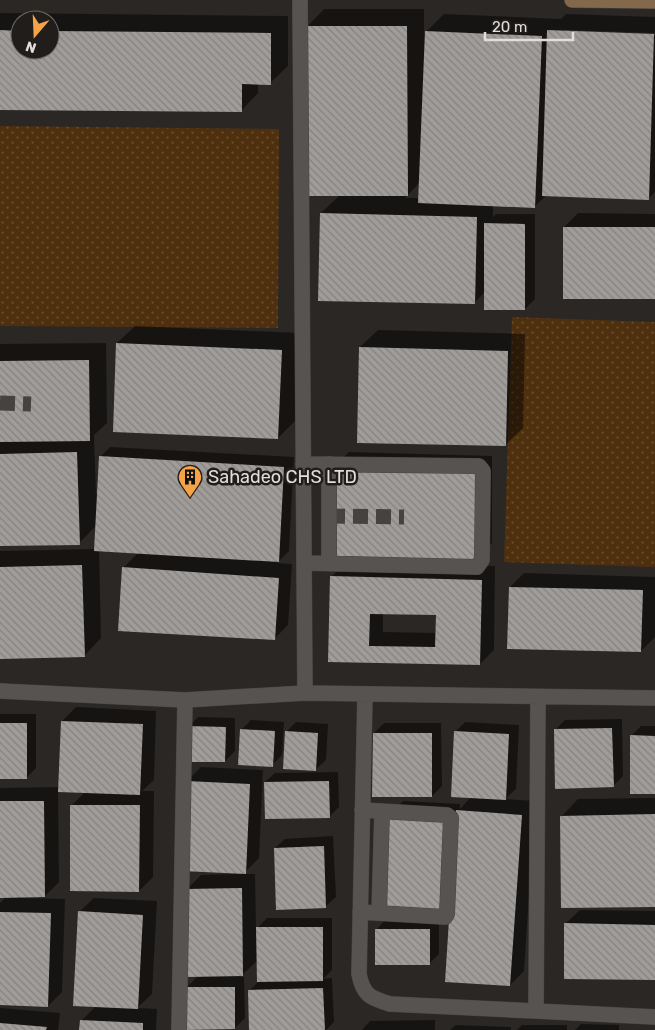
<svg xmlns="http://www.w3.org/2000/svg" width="655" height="1030" viewBox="0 0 655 1030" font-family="Rubik,sans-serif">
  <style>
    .park { fill: url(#park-dots) }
    .shadow { fill: #0007; fill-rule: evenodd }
    .building { fill: url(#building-back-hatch); fill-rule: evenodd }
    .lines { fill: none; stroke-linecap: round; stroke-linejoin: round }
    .street-tunnel { stroke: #454240; stroke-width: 15; stroke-dasharray: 15 8; stroke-linecap: butt }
    .street-casing { stroke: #484644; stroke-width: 16 }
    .secondary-casing { stroke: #484644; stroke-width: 16 }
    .street { stroke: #575350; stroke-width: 15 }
    .secondary { stroke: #83684c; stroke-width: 15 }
    .labels { text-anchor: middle; stroke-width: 5; stroke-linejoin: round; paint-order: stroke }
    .poi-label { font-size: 18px; fill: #e0dedc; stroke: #201d1b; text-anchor: start }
  </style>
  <defs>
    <pattern id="park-dots" width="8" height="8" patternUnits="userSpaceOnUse" patternTransform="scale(1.25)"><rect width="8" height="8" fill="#4f300e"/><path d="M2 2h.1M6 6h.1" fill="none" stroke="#684e30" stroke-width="1.8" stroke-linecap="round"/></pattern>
    <pattern id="building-back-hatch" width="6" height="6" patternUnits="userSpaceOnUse" patternTransform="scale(1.25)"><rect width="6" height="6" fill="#a09c99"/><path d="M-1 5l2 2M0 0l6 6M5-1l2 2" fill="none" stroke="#84817f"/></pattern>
  </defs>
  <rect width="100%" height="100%" fill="#2a2724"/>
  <!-- park -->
  <path class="park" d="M0 126 279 129 278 328 0 326Z
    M512 317 655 322V567L504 562Z"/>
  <!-- shadow -->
  <path class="shadow" d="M324 9H424V34L444 14 561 19 566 14 655 17V33L564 30V32L655 36V192L648 199 547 195 534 207 493 205V217L496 214H535V299L525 309 486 291 474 303 321 213 340 195 307 27ZM420 182V198H405Z
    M0 13 288 16V66L270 83H258V93L241 111 0 109ZM20 20H50V50H20Z
    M578 213 655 214V297L564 227Z
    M135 326 299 333 295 421 278 438 117 343Z
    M378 330 525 334 523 428 505 445 360 347Z
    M106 343 107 423 94 435 96 494H98L100 457 110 447 294 457 289 551 277 563 292 564 288 625 274 639 123 568 138 553 99 550 101 638 84 656 0 657V551L95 549 96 526 79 543 0 545V344Z
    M349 452 492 456V543L474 560 331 469Z
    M346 562 495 566 494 650 480 664 329 661 332 576ZM383 613 437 614V633L383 632Z
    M524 573 655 577V637L641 651 510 587Z
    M76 707 156 711 154 780 142 791H154L153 877 139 891 72 805 85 792 58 790 59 882 45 896H22V898L65 899 62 992 48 1006 0 1004V903L7 896H0V788L60 787 62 721Z
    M0 714H36V768L26 778H0Z
    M198 717 235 718V751L225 761 188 727Z
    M622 719 623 776 613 786 555 730 565 720Z
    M251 720 284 722 282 755 272 765 241 730Z
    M296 722 328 724 326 760 315 770 286 732Z
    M465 722 519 725 516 789 505 799 535 801 524 971 510 985 389 815 403 801 460 804V809L471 797 455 732Z
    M384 723H441L442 786 432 796 374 733Z
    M641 726H655V793L631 736Z
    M201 767 263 770 259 858 243 874H255L256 929 267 918H332V970L323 979 332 978 334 1022 326 1030H251L249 991 258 982V960L240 977H244L245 1018 235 1028 187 987 198 976 187 889 201 875 240 874 187 781Z
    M338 772 339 807 329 817 265 782 275 773Z
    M655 798V906L561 817 578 799Z
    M333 836 336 897 326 906 275 848 285 839Z
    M94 898 157 901 152 994 137 1008 157 1009 156 1030H81V1021L96 1006 79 912Z
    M580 910 655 911V979L565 924Z
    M386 919 439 920V954L429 964 377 929Z
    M0 1008 60 1013 58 1030H0Z
    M435 1020V1030H362L370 1021Z
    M581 1024 619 1025V1030H575Z
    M456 1025 511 1027V1030H450Z
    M522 1025H567V1030H517Z"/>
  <!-- building -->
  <path class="building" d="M306 26H407L408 196H306Z
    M0 30 20 31V50H50V31L271 33V85L242 84V112L0 110Z
    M547 30 654 34 649 200 542 196Z
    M425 31 542 36 535 208 418 203Z
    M320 213 477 217 475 304 318 301Z
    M484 223 525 224V310H484Z
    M563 227H655V299H563Z
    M116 343 282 350 278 439 113 432Z
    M359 347 508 351 506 446 357 443Z
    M89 360 90 441 0 442V361Z
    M77 452 80 545 0 546V454Z
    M99 456 284 467 279 562 94 551Z
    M330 469 475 473V561L331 556Z
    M82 565 85 657 0 659V567Z
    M122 567 279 578 275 640 118 631Z
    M330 576 482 580 480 665 328 662ZM370 614 436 615 435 647 369 646Z
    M509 587 643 590 641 652 507 649Z
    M61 721 143 724 140 795 58 792Z
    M0 723H27V779H0Z
    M187 726 226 727 225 762H187Z
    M612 728 614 787 555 789 554 729Z
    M240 729 275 731 273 767 238 765Z
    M285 731 318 733 316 771 283 769Z
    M454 731 509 734 506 800 451 797Z
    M373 733H432V797H372Z
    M630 735 655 736V794H630Z
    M186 781 250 784 246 874 182 871Z
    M329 781 330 818 265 819 264 782Z
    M0 801H44L45 897 0 898Z
    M70 805H140L139 892 70 891Z
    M456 810 522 815 510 986 445 982Z
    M655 814V907L561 908 560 816Z
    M387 815 446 818 444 913 384 910Z
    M324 846 326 908 276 910 274 848Z
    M242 888 243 976 188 977 186 889Z
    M78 911 143 915 138 1009 73 1006Z
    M0 912 51 913 48 1007 0 1005Z
    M564 923 655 925V980L564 979Z
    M256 927H323V981L257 982Z
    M375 929H430V965H375Z
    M185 987H235V1029L186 1030Z
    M323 988 325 1030H249L248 990Z
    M80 1020 143 1023V1030H79Z
    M0 1023 47 1027 46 1030H0Z"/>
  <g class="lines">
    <!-- street-tunnel -->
    <path class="street-tunnel" d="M0 403 31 404
      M330 516 404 517"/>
    <!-- street casing -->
    <g class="street-casing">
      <path id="street" d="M300 0 305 693
        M303 464 479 466 483 471 482 560 477 567 304 563
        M329 464V563
        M0 691 185 700 305 693 655 698
        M365 695 359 974C363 995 370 998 390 1004L536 1011 538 697
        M360 912 445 917 447 914 451 818 447 815 362 810
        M379 913 382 811
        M536 1011 655 1017
        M179 1030 185 700"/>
    </g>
    <!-- secondary casing -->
    <g class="secondary-casing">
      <path id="secondary" d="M572 0 655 1"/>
    </g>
    <!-- street -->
    <use href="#street" class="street"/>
    <!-- secondary -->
    <use href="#secondary" class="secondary"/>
  </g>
  <!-- icons -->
  <defs>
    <g id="building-pin" transform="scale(1.25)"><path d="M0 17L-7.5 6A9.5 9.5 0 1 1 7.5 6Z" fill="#f6a247" stroke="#201d1b"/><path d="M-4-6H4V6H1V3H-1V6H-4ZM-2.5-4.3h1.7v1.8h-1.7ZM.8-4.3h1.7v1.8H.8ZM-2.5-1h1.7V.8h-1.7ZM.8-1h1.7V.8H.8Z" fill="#111"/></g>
  </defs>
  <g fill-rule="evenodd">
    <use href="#building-pin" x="190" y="477"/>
  </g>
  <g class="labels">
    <!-- poi labels -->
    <g class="poi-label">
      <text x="208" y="483">Sahadeo CHS LTD</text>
    </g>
  </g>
  <!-- north arrow -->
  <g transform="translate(35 35) rotate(199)"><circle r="24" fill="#201d1b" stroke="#6d6a68"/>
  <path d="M0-4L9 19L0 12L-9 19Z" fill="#f6a247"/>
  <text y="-8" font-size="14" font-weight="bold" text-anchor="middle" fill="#e0dedc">N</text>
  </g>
  <!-- scale -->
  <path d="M485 32v8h88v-8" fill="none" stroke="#e0dedc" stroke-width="2.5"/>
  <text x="492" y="32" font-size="15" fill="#e0dedc" stroke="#201d1b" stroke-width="4" paint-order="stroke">20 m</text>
</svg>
